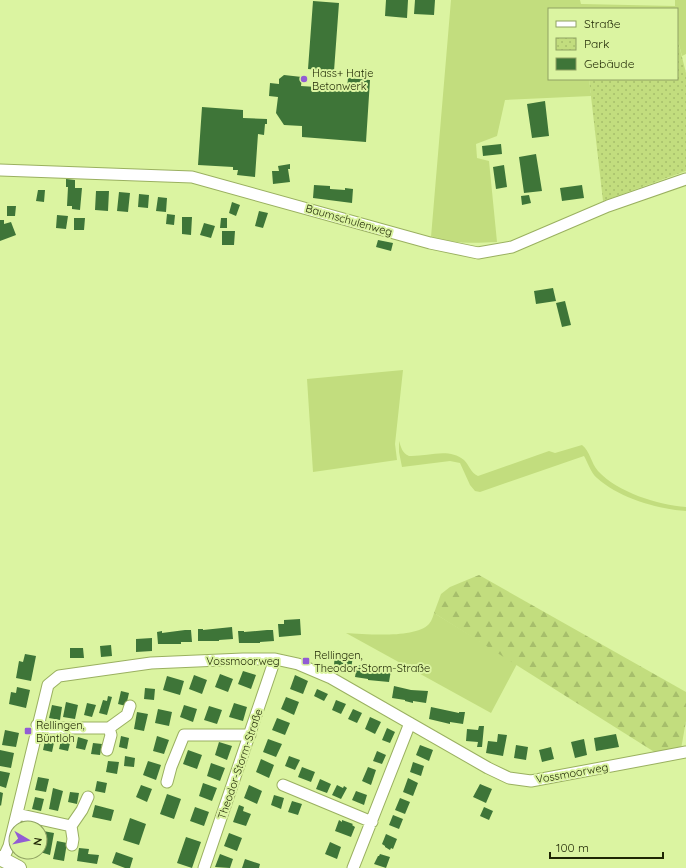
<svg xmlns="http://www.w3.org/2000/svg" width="686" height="868" viewBox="0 0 686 868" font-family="Quicksand,sans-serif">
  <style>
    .grass { fill: #c2dd7e }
    .forest { fill: url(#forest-firs) }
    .park { fill: url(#park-dots) }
    .building { fill: #3e7538 }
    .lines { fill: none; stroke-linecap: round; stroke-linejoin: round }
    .minor-casing { stroke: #9ab060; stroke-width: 13 }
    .major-casing { stroke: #9ab060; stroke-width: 16 }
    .minor { stroke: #fff; stroke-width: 11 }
    .major { stroke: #fff; stroke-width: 14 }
    .poi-dot { fill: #925cd4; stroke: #dbf4a1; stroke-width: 1.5 }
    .labels { text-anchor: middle; stroke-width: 4; stroke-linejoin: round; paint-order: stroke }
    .poi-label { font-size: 11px; fill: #1e2604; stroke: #dbf4a1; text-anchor: start }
    .street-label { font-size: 11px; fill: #1e2604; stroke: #dbf4a1 }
  </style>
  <defs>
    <pattern id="forest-firs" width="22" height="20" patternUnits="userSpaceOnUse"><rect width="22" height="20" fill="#c2dd7e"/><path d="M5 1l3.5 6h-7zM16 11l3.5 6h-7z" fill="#a6be6b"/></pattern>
    <pattern id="park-dots" width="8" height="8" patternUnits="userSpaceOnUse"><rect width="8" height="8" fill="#c2dd7e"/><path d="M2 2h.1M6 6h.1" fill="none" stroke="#a6be6b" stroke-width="1.8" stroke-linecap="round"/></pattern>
  </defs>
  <rect width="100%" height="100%" fill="#dbf4a1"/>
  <!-- grass -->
  <path class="grass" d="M451 0H580L581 4 675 6V0H686V54L682 56 677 37V9H549V79H589L591 96 505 100 497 136 476 144 477 158 489 161 497 242C473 243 454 244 431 237Z
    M403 370 395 444 397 460 313 472 307 379Z
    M399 441C401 447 402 453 409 456 427 457 448 447 464 460 470 466 470 472 478 476L549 451 555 453 582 445C590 451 591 463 598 471 617 492 658 505 686 507V511C657 509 619 498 597 478 591 473 588 463 584 456L480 492 475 491 470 485 460 463 450 461 402 467 399 452Z
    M434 613 517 664 491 713 346 633C365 634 415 639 429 624 431 622 433 617 434 613Z"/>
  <!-- forest -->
  <path class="forest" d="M479 575 686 692V721L681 749 656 753 434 613 441 594 450 587Z"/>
  <!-- park -->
  <path class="park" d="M677 37 686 73V171L603 201 589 79H677Z"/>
  <!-- building -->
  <path class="building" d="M386 0H408L407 18 385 16Z
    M415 0H435L434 15 414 14Z
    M313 1 339 3 334 71 308 69Z
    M284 75 302 77 301 86 347 89 348 78 370 80 366 142 302 137V126L284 125 276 113 278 97 269 96 270 83 279 84V79Z
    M545 101 549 136 532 138 527 104Z
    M202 107 243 110V118L267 119V124H265L264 135 258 134 255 177 237 175 238 170H233V167L198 165Z
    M501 144 502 154 483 156 482 146Z
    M536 154 542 191 524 193 519 157Z
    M290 164V169H288L290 182 273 184 272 171H279L278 166Z
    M504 165 507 187 496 189 493 167Z
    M66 179 75 180V188H82L80 210 72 209V206H67L68 187H66Z
    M314 185 330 186V189L345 190V188L353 189 352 203 313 198Z
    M582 185 584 198 562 201 560 188Z
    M38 190H45L44 202 36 201Z
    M96 191H109L108 211 95 210Z
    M119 192 130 193 128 212 117 211Z
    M139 194 149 195 148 208 138 207Z
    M529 195 531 203 522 205 521 196Z
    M158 197 167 198 166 212 156 211Z
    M232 202 240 205 236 216 229 213Z
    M7 206H16L15 216H7Z
    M259 211 268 213 263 228 255 226Z
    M167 214 175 215 174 225 166 224Z
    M57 215 68 216 66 229 56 228Z
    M182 217H192L191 235 182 234Z
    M74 218H85L84 230H74Z
    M221 218H227V228H220Z
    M0 220H4V224L11 222 16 235 0 241Z
    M204 223 215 226 211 238 200 235Z
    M222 231H235L234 245H222Z
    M378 240 393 243 391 251 376 247Z
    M553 288 556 301 536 304 534 291Z
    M565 301 571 325 562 327 556 303Z
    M300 619 301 635 279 637 278 624H284V620Z
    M232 627 233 639 219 640V641H198V629H203V630Z
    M185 630H191L192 642H181V644H158L157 632 162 631V633Z
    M267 630H273L274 641 260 642V643H239L238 631H244V632Z
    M152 638V651L136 652V639Z
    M111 645 112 656 101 657 100 646Z
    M70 648H83L84 658H70Z
    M335 653 353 656 351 669 334 665Z
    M25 654 36 656 31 681 16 678 19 661 23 662Z
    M357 665 385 670V669L391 670 389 682 368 680V679L355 677Z
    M243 671 256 675 251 689 238 684Z
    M220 674 233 679 228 692 215 687Z
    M194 675 207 680 202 694 189 689Z
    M295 675 308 681 303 694 290 689Z
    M167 676 184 681 180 695 163 690Z
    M394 686 411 690 428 691 426 703 413 701V703L405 701V700L392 698Z
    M17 687 30 690 26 708 9 704 11 692 16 693Z
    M145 688 155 689 154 700 144 699Z
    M317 689 328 694 324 701 314 696Z
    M121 691 129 693 126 706 118 704Z
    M108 696 112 697 107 715 99 713 103 700 107 701Z
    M286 697 299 702 294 715 281 709Z
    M336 700 346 704 341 714 332 710Z
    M66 702 78 705 75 719 63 717Z
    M87 703 96 705 92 717 84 715Z
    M234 703 247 707 243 721 229 717Z
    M52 705 62 707 60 720 49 718Z
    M184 705 197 709 193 722 180 717Z
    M209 706 222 710 217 724 204 720Z
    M431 707 459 713V712H465L463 724 450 722V724L429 719Z
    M158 709 172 712 169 726 155 723Z
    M353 709 362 713 357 723 348 719Z
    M137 712 148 714 144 731 134 729Z
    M370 717 381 722 375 734 365 729Z
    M277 718 290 723 285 735 272 730Z
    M479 726H484L482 747H477L478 742 466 741 467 729 478 730Z
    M387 728 395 732 390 743 382 740Z
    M5 730 19 733 16 747 2 745Z
    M498 734 507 735 503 756 486 753 488 741 497 742Z
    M616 734 619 747 596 751 594 738Z
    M46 736 55 738 52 752 43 750Z
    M62 736 71 739 68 751 59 749Z
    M121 736 129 738 127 749 119 747Z
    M157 736 169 740 164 754 153 751Z
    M78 737 88 740 85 750 76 748Z
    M268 739 282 744 276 757 263 752Z
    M584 739 587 755 575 758 571 742Z
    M219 742 232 746 227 760 215 755Z
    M93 743 102 744 100 755 91 754Z
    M420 745 433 750 429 761 416 755Z
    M516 745 528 747 526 760 514 758Z
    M551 747 554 759 542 762 539 750Z
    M0 750 14 753 11 768 0 766Z
    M188 750 202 755 197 769 183 764Z
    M377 751 386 755 382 764 373 761Z
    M125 756 135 758 134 767 124 766Z
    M289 756 300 760 295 770 285 766Z
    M261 759 274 765 269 778 256 772Z
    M108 761 119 762 117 774 106 772Z
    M148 761 161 765 156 780 143 775Z
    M413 762 424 766 421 776 410 772Z
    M211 763 225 768 220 781 207 776Z
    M302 767 315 772 311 782 298 777Z
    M368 767 376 770 371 785 362 781Z
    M0 771 10 773 6 788 0 786Z
    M38 777 49 779 46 792 35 790Z
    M408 778 418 783 413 796 403 792Z
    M320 779 331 784 327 793 316 789Z
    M97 781 107 783 105 793 95 791Z
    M203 783 217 788 212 801 199 796Z
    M480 784 492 789 486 803 473 797Z
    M141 785 152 789 147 802 136 797Z
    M249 785 262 791 257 804 244 798Z
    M337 785 343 788 344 786 347 788 341 799 332 795Z
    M53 788 63 791 58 811 49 809Z
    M356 791 367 795 364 805 352 800Z
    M0 792 3 793 1 806 0 805Z
    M70 792 79 793 77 804 68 802Z
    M167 794 181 799 174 819 160 814Z
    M274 795 284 798 281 809 271 805Z
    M35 797 44 799 41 811 32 809Z
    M400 798 410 802 405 814 395 810Z
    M292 801 302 804 298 815 288 812Z
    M95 805 114 810 111 821 92 817Z
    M239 805 244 807 243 811 251 814 246 826 233 822Z
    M195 807 209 812 204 826 190 821Z
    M484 807 493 811 489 820 480 816Z
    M393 815 403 819 399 829 389 825Z
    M130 818 146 824 139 845 123 840Z
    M339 820 342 822V820L353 824 352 825 355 827 351 837 335 831Z
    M43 831 54 833 50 855 40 852V843Z
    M229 833 242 838 237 851 224 846Z
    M386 834 397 839 393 849 391 848 390 850 385 847V846L382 844Z
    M186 837 201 842 192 868 177 863Z
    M57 841 67 843 64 861 53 859Z
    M330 842 341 847 337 859 325 854Z
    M79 848 89 849 88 854 99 855 97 864 77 861Z
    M116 852 133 858 130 868H125L112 863Z
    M220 854 233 859 230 868 215 867Z
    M380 854 390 857 386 868 374 864 378 856H379Z
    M245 859 260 864 259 868H242Z"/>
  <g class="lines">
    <!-- minor casing -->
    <g class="minor-casing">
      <path id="minor" d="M0 170 192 177 430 243 478 253 512 247 608 206 686 179
        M37 725 48 728H109L127 715 130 706
        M107 750 111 735 109 728
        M167 782 171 767 184 735H250
        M283 785 372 822
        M17 814 71 826 73 839 72 845
        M71 826 82 810 88 797
        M3 859 9 846 48 685 59 676 151 663 243 659H275L298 664 331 678 488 768 509 778 531 781 686 752
        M204 868 275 659
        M353 868 410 723"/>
    </g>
    <!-- major casing -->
    <g class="major-casing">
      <path id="major" d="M0 858 19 868"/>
    </g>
    <!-- minor -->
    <use href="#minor" class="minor"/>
    <!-- major -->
    <use href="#major" class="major"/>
  </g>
  <!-- markers -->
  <g class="poi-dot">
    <circle cx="304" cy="79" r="4"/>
    <rect x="302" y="657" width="8" height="8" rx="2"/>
    <rect x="24" y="727" width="8" height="8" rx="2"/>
  </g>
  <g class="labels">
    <!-- poi labels -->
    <g class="poi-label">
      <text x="312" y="77">Hass+ Hatje<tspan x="312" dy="13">Betonwerk</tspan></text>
      <text x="314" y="659">Rellingen,<tspan x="314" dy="13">Theodor-Storm-Straße</tspan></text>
      <text x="36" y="729">Rellingen,<tspan x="36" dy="13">Büntloh</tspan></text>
    </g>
    <!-- street labels -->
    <g class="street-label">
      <text transform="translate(349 220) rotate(16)" y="4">Baumschulenweg</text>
      <text x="243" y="665">Vossmoorweg</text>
      <text transform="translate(240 764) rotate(-71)" y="4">Theodor-Storm-Straße</text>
      <text transform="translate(572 773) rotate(-10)" y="4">Vossmoorweg</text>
    </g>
  </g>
  <!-- legend -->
  <rect x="548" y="8" width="130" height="72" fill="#dbf4a1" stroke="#8fa262"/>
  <rect x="556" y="21" width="20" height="6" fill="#ffffff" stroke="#8fa262"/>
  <text x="584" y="28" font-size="12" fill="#1e2604">Straße</text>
  <rect x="556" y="38" width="20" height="12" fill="url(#park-dots)" stroke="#8fa262"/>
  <text x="584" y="48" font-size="12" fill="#1e2604">Park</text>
  <rect x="556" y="58" width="20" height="12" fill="#3e7538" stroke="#8fa262"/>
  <text x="584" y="68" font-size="12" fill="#1e2604">Gebäude</text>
  <!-- north arrow -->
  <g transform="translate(28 840) rotate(99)"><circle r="19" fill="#dbf4a1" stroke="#8fa262"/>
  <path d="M0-3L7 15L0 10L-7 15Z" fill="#925cd4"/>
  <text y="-6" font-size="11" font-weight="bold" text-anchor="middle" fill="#1e2604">N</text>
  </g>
  <!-- scale -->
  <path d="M550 852v6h113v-6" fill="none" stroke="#1e2604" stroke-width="2"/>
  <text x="556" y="852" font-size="12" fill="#1e2604" stroke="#dbf4a1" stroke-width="3" paint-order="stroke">100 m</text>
</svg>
